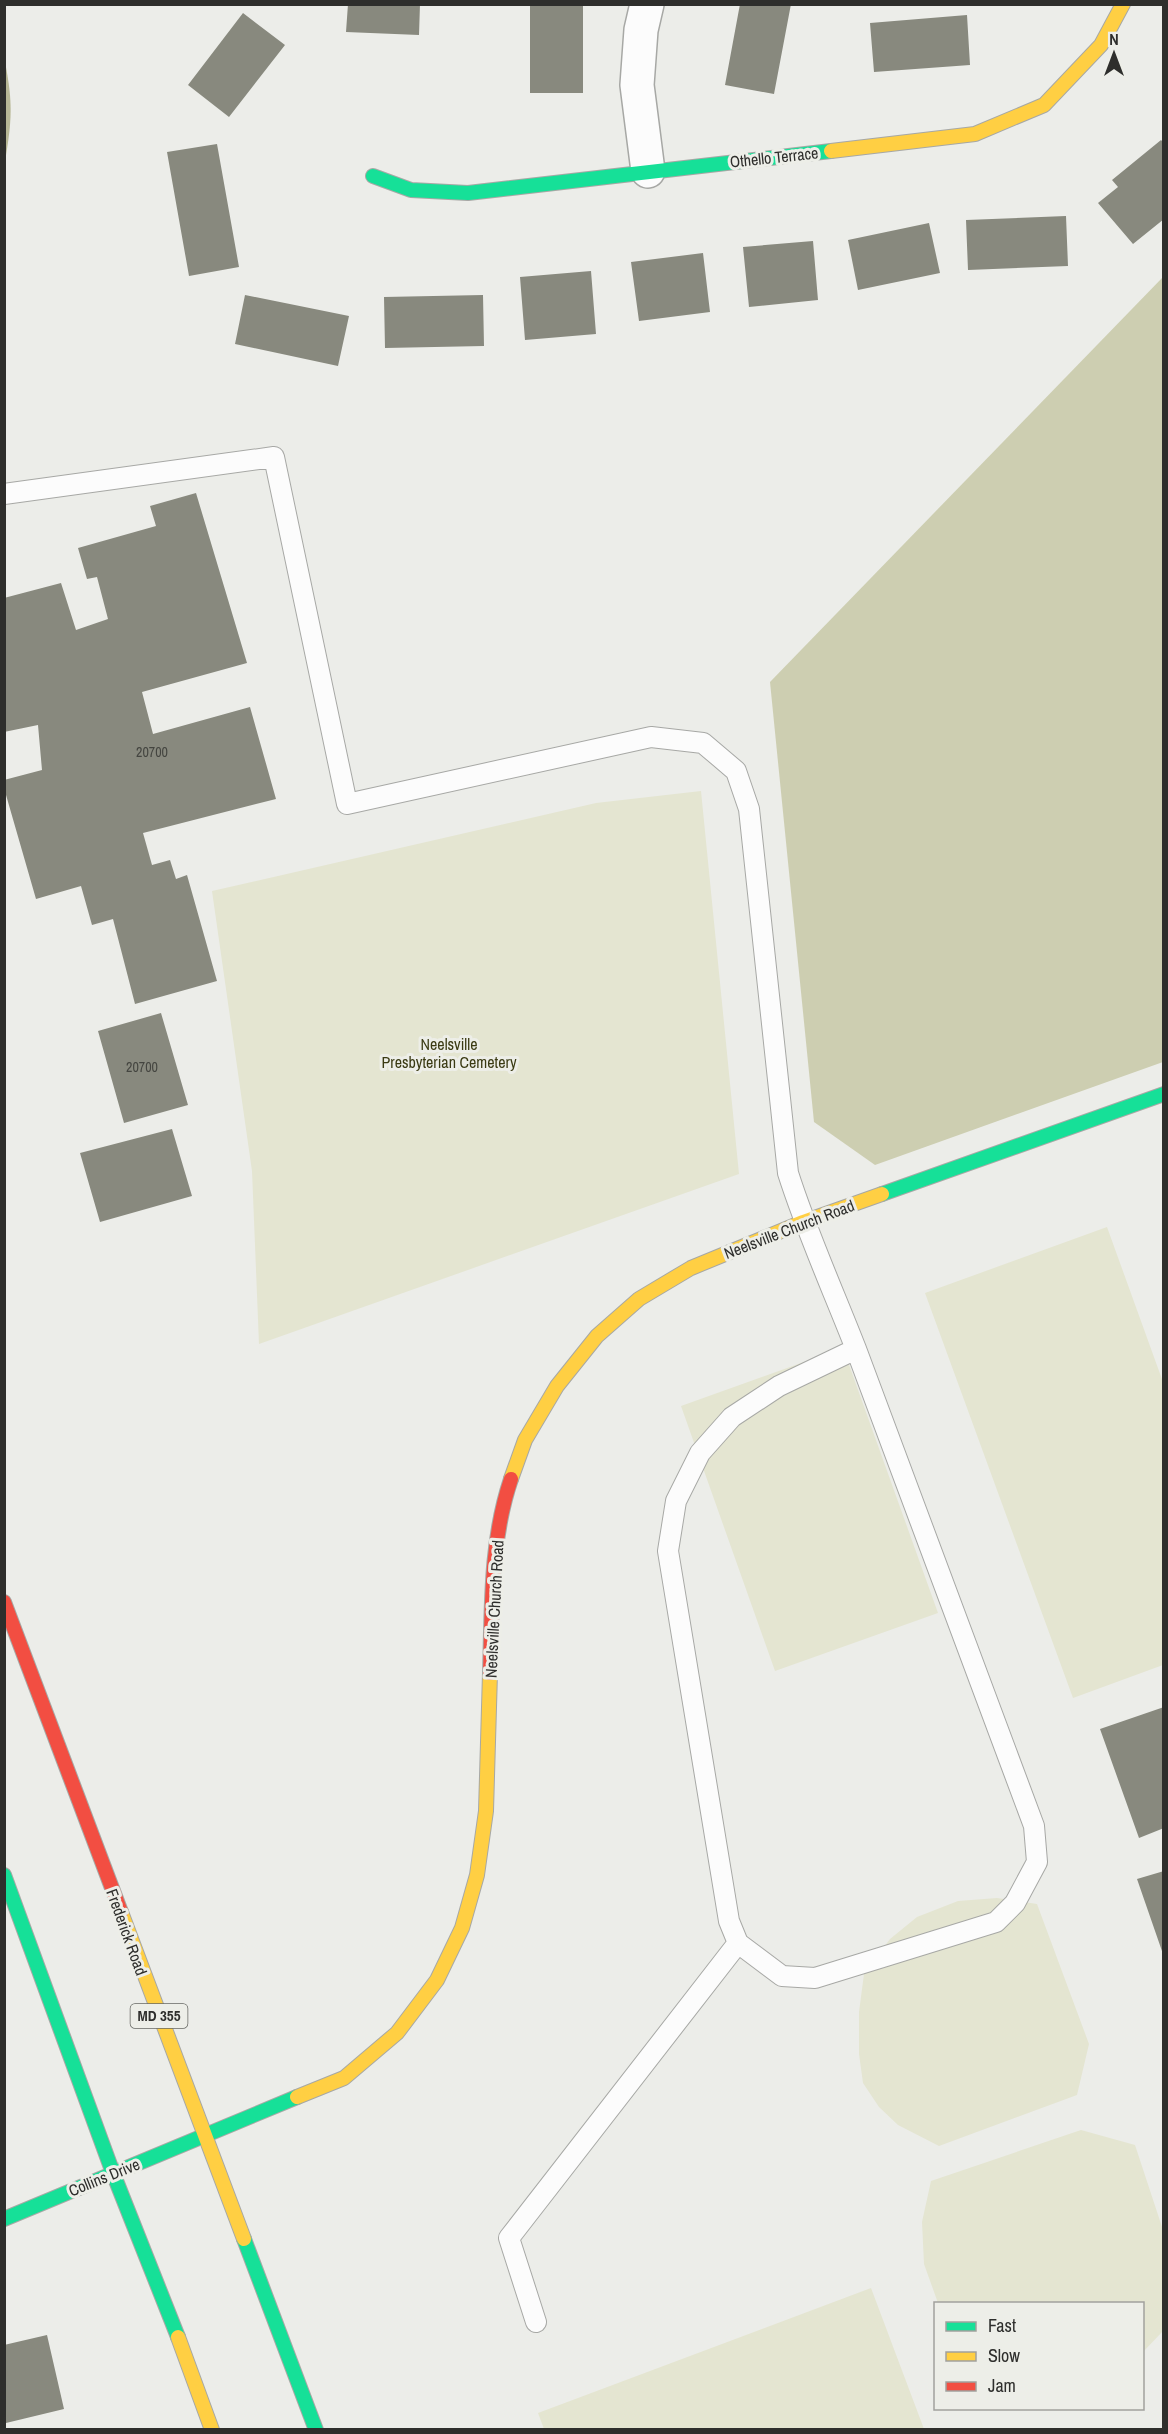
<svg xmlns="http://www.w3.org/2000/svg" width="1168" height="2434" viewBox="0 0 1168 2434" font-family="'Archivo Narrow',sans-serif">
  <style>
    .green { fill: #e4e5d1 }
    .forest { fill: #cdceb1 }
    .water { fill: #b8b896 }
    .building { fill: #88897e }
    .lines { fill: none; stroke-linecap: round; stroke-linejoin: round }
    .lane-casing { stroke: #a7a8a5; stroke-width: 22 }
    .street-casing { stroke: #a7a8a5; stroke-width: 36 }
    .fast-casing { stroke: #a7a8a5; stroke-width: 16 }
    .slow-casing { stroke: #a7a8a5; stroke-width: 16 }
    .jam-casing { stroke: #a7a8a5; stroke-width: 16 }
    .lane { stroke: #fcfcfc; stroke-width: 20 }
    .street { stroke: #fcfcfc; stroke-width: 33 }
    .fast { stroke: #16e098; stroke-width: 14 }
    .slow { stroke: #ffcf43; stroke-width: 14 }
    .jam { stroke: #f24e42; stroke-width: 14 }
    .labels { text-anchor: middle; stroke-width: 6; stroke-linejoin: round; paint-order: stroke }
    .number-label { font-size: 14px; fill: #444540 }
    .shield { fill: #edeee8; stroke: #676864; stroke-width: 1.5 }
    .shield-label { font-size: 15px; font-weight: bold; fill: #2e2e2c }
    .street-label { font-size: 16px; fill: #2e2e2c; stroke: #edeee8 }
    .park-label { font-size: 16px; fill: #3a3a13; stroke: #edeee8 }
  </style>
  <rect width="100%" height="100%" fill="#ecede9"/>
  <!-- green -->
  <path class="green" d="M701 791 739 1174 259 1344 252 1171 212 891 596 803Z
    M1107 1227 1163 1382V1665L1073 1698 925 1293Z
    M843 1348 938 1613 775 1671 681 1406Z
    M997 1898 1037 1904 1089 2044 1077 2095 939 2146 898 2125 879 2107 863 2083 859 2054V2012L864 1974 890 1939 917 1917 958 1901Z
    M1081 2130 1135 2145 1163 2230V2331L1143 2352 1142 2304 938 2303 924 2264 922 2222 931 2181Z
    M871 2288 924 2429H544L538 2413Z"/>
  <!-- forest -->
  <path class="forest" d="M1163 277V1062L875 1165 814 1122 770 682Z"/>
  <!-- water -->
  <path class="water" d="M5 62C13 103 12 120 5 161Z"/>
  <!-- building -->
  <path class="building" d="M348 4H420L419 35 346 32Z
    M530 4H583V93H530Z
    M740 4H791L774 94 725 85Z
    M243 13 285 45 229 117 188 85Z
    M967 15 970 65 874 72 870 23Z
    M1161 140 1164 143V219L1133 244 1098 203 1118 187 1112 180Z
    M217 144 239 267 189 276 167 152Z
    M1066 216 1068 266 968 270 966 220Z
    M929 223 940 273 858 290 848 240Z
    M813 241 818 300 749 307 743 247Z
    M703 253 710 312 639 321 631 262Z
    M591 271 596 334 525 340 520 277Z
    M245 295 349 316 338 366 235 344Z
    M483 295 484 346 385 348 384 297Z
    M196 493 247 663 142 692 153 734 250 707 276 799 143 833 152 865 170 860 176 879 187 875 217 981 135 1004 113 919 92 925 81 886 36 899 4 788V780L42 770 38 725 4 732V598L61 583 76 630 108 619 97 577 87 579 78 548 156 526 150 506Z
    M161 1013 188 1105 124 1123 98 1031Z
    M172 1129 192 1196 100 1222 80 1153Z
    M1164 1707V1828L1139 1838 1100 1729Z
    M1164 1871V1954H1163L1137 1879Z
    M47 2335 64 2409 6 2423 4 2345Z"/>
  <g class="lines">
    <!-- lane casing -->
    <g class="lane-casing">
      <path id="lane" d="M4 494 274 457 347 804 651 737 703 743 736 771 749 809 788 1173C807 1233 833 1290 856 1349L1034 1826 1037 1862 1015 1903 996 1922 815 1978 782 1976 738 1943 729 1921 668 1551 676 1501 700 1453 732 1417 779 1386 856 1349
        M536 2322 509 2238 738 1943"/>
    </g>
    <!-- street casing -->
    <g class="street-casing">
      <path id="street" d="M647 4 641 30 637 85 648 171"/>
    </g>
    <!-- fast casing -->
    <g class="fast-casing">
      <path id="fast" d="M373 176 411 190 468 193 831 151
        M882 1194 1164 1094
        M4 1875 113 2173 178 2337
        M4 2219 297 2097
        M244 2239 316 2430"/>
    </g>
    <!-- slow casing -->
    <g class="slow-casing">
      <path id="slow" d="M831 151 975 134 1044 105 1101 45 1123 4
        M511 1479 525 1440 557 1386 597 1336 639 1299 691 1268 803 1222 882 1194
        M121 1912 244 2239
        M297 2097 344 2078 397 2033 437 1980 462 1928 477 1875 486 1811 490 1673
        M178 2337 212 2430"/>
    </g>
    <!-- jam casing -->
    <g class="jam-casing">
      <path id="jam" d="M4 1602 121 1912
        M490 1673C492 1608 490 1541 511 1479"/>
    </g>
    <!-- lane -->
    <use href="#lane" class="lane"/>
    <!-- street -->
    <use href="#street" class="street"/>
    <!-- fast -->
    <use href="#fast" class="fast"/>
    <!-- slow -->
    <use href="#slow" class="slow"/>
    <!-- jam -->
    <use href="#jam" class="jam"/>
  </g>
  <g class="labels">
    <!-- number labels -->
    <g class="number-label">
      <text x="152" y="757">20700</text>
      <text x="142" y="1072">20700</text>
    </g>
    <!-- shield labels -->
    <rect class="shield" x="130.5" y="2004" width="57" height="24" rx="4.5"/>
    <g class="shield-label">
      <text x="159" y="2021">MD 355</text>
    </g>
    <!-- street labels -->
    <g class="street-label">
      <text transform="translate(774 157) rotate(-6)" y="6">Othello Terrace</text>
      <text transform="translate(789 1229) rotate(-21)" y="6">Neelsville Church Road</text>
      <text transform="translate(494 1609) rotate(-87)" y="6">Neelsville Church Road</text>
      <text transform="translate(127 1932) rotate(70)" y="6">Frederick Road</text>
      <text transform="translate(104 2177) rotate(-22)" y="6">Collins Drive</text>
    </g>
    <!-- park labels -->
    <g class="park-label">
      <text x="449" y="1050">Neelsville<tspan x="449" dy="18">Presbyterian Cemetery</tspan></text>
    </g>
  </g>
  <!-- border -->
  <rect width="1168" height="2434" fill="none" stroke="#2e2e2c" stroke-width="12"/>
  <!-- legend -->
  <rect x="934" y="2302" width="210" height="108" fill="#edeee8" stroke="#a1a19d" stroke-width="1.5"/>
  <rect x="946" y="2322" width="30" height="9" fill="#16e098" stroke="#a1a19d" stroke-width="1.5"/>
  <text x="988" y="2332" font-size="18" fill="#2e2e2c">Fast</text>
  <rect x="946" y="2352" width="30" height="9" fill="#ffcf43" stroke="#a1a19d" stroke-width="1.5"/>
  <text x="988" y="2362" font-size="18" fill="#2e2e2c">Slow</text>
  <rect x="946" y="2382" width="30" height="9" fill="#f24e42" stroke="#a1a19d" stroke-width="1.5"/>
  <text x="988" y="2392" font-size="18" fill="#2e2e2c">Jam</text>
  <!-- north arrow -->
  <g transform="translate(1114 54)" stroke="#edeee8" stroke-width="4.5" paint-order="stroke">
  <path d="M0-4.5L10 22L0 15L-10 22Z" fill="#2e2e2c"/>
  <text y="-9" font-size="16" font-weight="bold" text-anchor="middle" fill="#2e2e2c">N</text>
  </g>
</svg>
